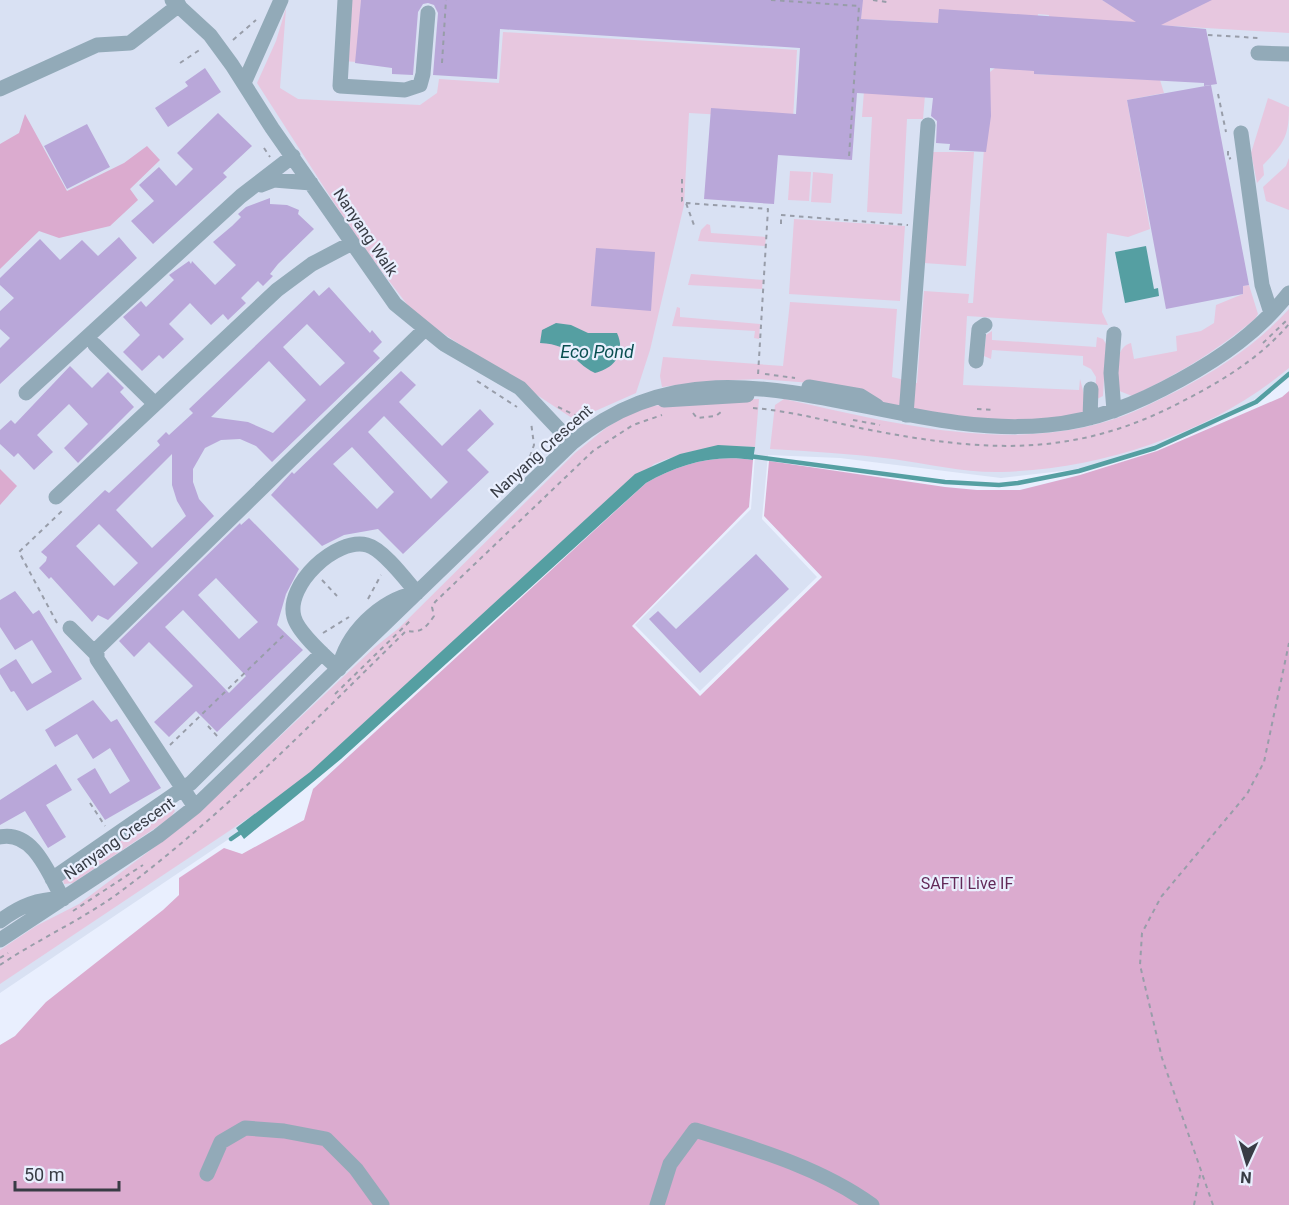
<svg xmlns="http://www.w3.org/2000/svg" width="1289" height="1205" viewBox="0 0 1289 1205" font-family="Roboto,sans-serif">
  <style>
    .built { fill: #d9e1f3 }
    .green { fill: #e7c7df }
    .forest { fill: #dbabcf }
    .water { fill: #559fa2 }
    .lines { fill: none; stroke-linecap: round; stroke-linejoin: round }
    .stream { stroke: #559fa2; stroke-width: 4.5 }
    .building { fill: #b9a7d9; fill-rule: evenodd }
    .path { stroke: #989da9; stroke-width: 2; stroke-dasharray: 4.5 4.5; stroke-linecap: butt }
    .minor { stroke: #92aab8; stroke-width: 15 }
    .labels { text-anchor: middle; stroke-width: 4.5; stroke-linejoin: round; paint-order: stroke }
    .street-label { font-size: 16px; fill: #383c45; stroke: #e9effe }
    .park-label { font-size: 16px; fill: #622958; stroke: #e9effe }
    .water-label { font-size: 18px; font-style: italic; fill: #0a4f51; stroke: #e9effe }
  </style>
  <rect width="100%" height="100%" fill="#e9effe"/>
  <!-- built -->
  <path class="built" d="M0 0H1289V376L1275 387 1210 427 1136 455 1080 469 1001 478 840 458 768 455 762 519 817 577 700 691 635 625 751 509 755 455 718 453 658 470 275 808 0 993Z"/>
  <!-- green -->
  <path class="green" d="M345 0H361L357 62 342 61Z
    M862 0H1102L1140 23H1049V15L1038 14 1037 22 938 23 861 19Z
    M1201 0H1289V33L1156 25 1173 15 1203 4Z
    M286 8 280 88 298 99 420 105 437 93 439 79 499 83 503 32 797 50 793 119 689 113 684 205 650 350 636 393 575 420 421 319 409 307 358 240 257 83 276 41Z
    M995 68 1034 69V74L1160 80 1164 93 1127 100 1150 229 1128 237 1107 233 1102 312 1108 325 967 316 963 385 1079 390 1080 379 1090 418 1065 423 906 415 812 383 760 379 709 381 662 387 660 376 663 357 783 366 790 302 897 309 892 377 917 383 924 291 969 294 968 303H973L988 92 990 72Z
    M864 91 925 95 923 119H907L902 214 867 212 872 117H862Z
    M1268 98 1289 107C1289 137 1284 143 1263 165L1264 175 1257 183 1251 153Z
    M933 152H974L966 266 924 263Z
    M1289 158V210L1266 201 1263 187 1286 166Z
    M790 171 811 172 809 201 788 200Z
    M813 172 833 174 831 203 811 202Z
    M794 219 905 226 900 301 789 294Z
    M707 224 710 225 711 233 766 237 765 246 698 241 701 230Z
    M691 274 763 280 762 289 688 285Z
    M1249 285 1258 314 1255 319C1213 353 1182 372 1132 396L1117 390C1118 375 1113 348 1131 343L1134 359 1177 351 1176 336 1201 331 1214 323 1216 305 1243 294V286Z
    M677 307 680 308V317L760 324 759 339 754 338 755 331 672 326Z
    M1289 309V368C1212 433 1102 469 1002 472 966 473 928 464 893 459 852 454 811 451 770 449L775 405 784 399C888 422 1004 453 1108 421 1133 414 1156 401 1179 390 1221 368 1257 344 1289 309Z
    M992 331V340L1096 347 1097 337 1103 339 1106 344 1103 396 1095 400 1096 377 1091 369 1083 365V356L992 350 991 359 984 356 986 335Z
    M730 399H759L755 447C713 445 693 449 654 464L374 714 323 764 271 803 0 984V950L36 926 79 904 193 818 375 647 399 628 575 453 606 428 640 407Z
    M171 804 175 811 170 818 73 883 64 884 63 879Z"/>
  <!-- forest -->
  <path class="forest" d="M25 114 67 191 124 163 147 146 160 160 130 189 138 200 110 226 59 238 39 231 0 269V144L19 133Z
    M1289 391V1205H0V1045L15 1036 46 1002 163 910 179 895V878L224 848 242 854 304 820 313 789 646 483C679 464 714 454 753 460L749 507 632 626 700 696 822 577 764 516 769 461 945 487 977 490H1020L1080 475 1157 451 1282 397Z
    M0 469 17 486 0 505Z"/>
  <!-- water -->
  <path class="water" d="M1146 246 1154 289 1158 288 1159 296 1125 303 1115 252Z
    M556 323 571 325 588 333H617C626 353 615 368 595 373 570 361 575 345 540 343L542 330Z
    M718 445 755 447 753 460C714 454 679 464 646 483L341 759 244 839 236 828 310 772 635 474 680 454Z"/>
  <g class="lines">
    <!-- stream -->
    <path class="stream" d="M749 456 945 482 999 485 1018 483 1079 471 1155 448 1256 402 1289 374
      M231 839 244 830"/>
  </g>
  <!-- building -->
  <path class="building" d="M361 0H863L861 19 938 23 939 9 1136 22 1102 0H1212L1161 25 1206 29 1217 84 1204 86V83L1034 74V71L990 68 991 116 986 152 949 150 950 144 936 143 937 121 931 116 933 98 857 93 852 160 778 155 774 204 704 199 711 108 796 114 800 48 500 29 497 79 433 75 438 13 434 5 428 3 423 4 418 12 413 75 392 74V68L355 63Z
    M205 68 221 92 168 127 155 108 188 86 185 82Z
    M1211 85 1249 285 1243 286V294L1166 309 1127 100Z
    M218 113 252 146 223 173 227 177 153 244 131 221 154 201 139 185 159 167 176 186 193 169 177 153Z
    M87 124 110 167 67 189 44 146Z
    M270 198V204L287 205 299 210 298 214 314 229 278 264 270 274 273 276 263 286 258 281 241 298 246 303 228 320 223 314 211 325 190 303 169 324 184 339 163 359 159 355 142 371 123 352 140 335 123 317 141 301 146 307 174 280 169 275 189 261 191 264 192 261 215 285 236 265 213 242 232 226 241 217 238 214 246 207Z
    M119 237 137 258 0 384V348L10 338 0 329V311L14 298 0 285V278L40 239 60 260 82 240 98 256Z
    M596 248 655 252 651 311 591 306Z
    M329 287 370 333 372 330 382 342 373 351 380 358 272 462 256 446 240 439 221 440 205 448 193 469V482L199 499 214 516 108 620 98 615 92 622 51 577 49 579 39 568 46 561 47 557 41 552 105 490 109 493 160 445 157 441 166 432 169 435 193 413 189 409 314 290 319 296ZM307 324 345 363 320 386 283 347ZM269 361 306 400 273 433 248 422 211 417ZM172 454V485L177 501 186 516 152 548 116 510ZM99 524 138 563 114 586 76 546Z
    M70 366 92 388 108 372 124 388 120 392 134 407 78 463 64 448 88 424 69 404 37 435 53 452 34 470 18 453 14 457 0 444V430L11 420 15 424Z
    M401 371 416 385 399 402 442 446 480 409 494 424 467 450 489 472 403 554 378 529 344 535 322 546 271 495 292 472 294 474ZM384 416 448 482 431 499 368 432ZM352 447 394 492 377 509 333 464Z
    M249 518 299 569 286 594 277 625 303 650 217 732 196 711 169 737 154 722 193 686 149 642 134 657 119 641 240 523 241 525ZM216 578 258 622 239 639 198 595ZM183 610 246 676 229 693 165 627Z
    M756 554 789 589 700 673 649 619 658 611 676 629Z
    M15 591 33 614 39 610 82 679 27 711 14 691 11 692 0 674V669L16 659 32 684 52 672 32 640 15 650 0 627V600Z
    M93 700 111 722 117 719 161 788 105 820 77 779 95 768 110 794 130 781 110 748 93 759 77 734 55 747 45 730Z
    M56 764 72 790 46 805 66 837 48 848 25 811 0 825V800Z"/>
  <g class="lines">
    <!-- path -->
    <path class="path" d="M771 0 859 6 849 157
      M873 0 887 2
      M1208 35 1259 38
      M233 40 256 20
      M180 63 201 49
      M442 63 446 0
      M1218 94 1226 132
      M264 148 270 157
      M1228 151V159L1231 158
      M682 179V201L686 203 695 228
      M686 203 768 209 758 375
      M781 224V215L908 225
      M1263 343 1289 318
      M765 374 795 378
      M477 381 517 407
      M558 407 577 416 592 412
      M753 408C791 411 827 421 865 429 983 452 1074 459 1183 401 1222 381 1260 358 1289 324
      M977 409 993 410
      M693 413 697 418 716 416 722 411
      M853 420 880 425
      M527 465 534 445 531 422
      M322 580 337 596
      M368 599 381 575
      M57 623 19 552 63 510
      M323 633 349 617
      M335 694 411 620
      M208 726 218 737
      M170 745 286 633
      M90 803 105 826
      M73 911 143 865
      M0 958 8 953
      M0 965C40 938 86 918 124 889 226 812 315 720 406 631 421 633 426 628 434 616L432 607 435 602 593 451 633 425 662 415
      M1194 1205 1200 1175
      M1213 1205 1162 1058 1140 965 1142 933 1161 897 1247 794 1264 762 1289 643"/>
    <!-- minor -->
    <path class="minor" d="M172 0 210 35 232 65 272 128 395 304 444 344 520 388 572 443
      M345 0 340 86 405 90 420 85 423 74 428 13
      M1258 53 1289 54
      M244 83 281 0
      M0 89 97 45 130 43 179 5
      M1241 133 1262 285 1271 313
      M261 185 274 180 311 183
      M95 345 155 404
      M976 361 979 329 985 325
      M809 387 861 396 877 406
      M26 393 241 196 293 156
      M664 400 747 395
      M1114 411 1111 373 1114 334
      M906 415 928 125
      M1090 418 1091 389
      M56 497 277 290 312 264 352 243
      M70 628 95 653
      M339 669C327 658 298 633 294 617 285 585 336 537 367 545 383 549 406 580 417 593
      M339 669C346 634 379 601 415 593
      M195 807 97 659V649L424 330
      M0 837C34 830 49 875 63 899
      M52 879 191 783 322 653
      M0 921C20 906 39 898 63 899
      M0 940 158 836 195 807 572 443C717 320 884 442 1048 425 1096 421 1138 403 1180 380 1222 357 1259 331 1289 293
      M207 1174 221 1142 245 1128 284 1131 326 1139 356 1169 382 1205
      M657 1205 670 1164 695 1130C756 1149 821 1168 872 1205"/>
  </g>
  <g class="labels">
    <!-- street labels -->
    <g class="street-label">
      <text transform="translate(366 232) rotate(56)" y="6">Nanyang Walk</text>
      <text transform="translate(541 451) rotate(-42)" y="6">Nanyang Crescent</text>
      <text transform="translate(119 838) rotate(-35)" y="6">Nanyang Crescent</text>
    </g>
    <!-- park labels -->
    <g class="park-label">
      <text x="967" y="889">SAFTI Live IF</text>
    </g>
    <!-- water labels -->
    <g class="water-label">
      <text x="597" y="358">Eco Pond</text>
    </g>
  </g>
  <!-- north arrow -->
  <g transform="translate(1247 1163) rotate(184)" stroke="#e9effe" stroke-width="4.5" paint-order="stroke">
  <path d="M0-4.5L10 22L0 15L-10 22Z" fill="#383c45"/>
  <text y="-9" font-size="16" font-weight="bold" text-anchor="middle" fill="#383c45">N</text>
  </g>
  <!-- scale -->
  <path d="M15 1181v9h104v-9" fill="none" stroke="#383c45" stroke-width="3"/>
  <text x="24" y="1181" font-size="18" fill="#383c45" stroke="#e9effe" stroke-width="4.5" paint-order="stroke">50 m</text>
</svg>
